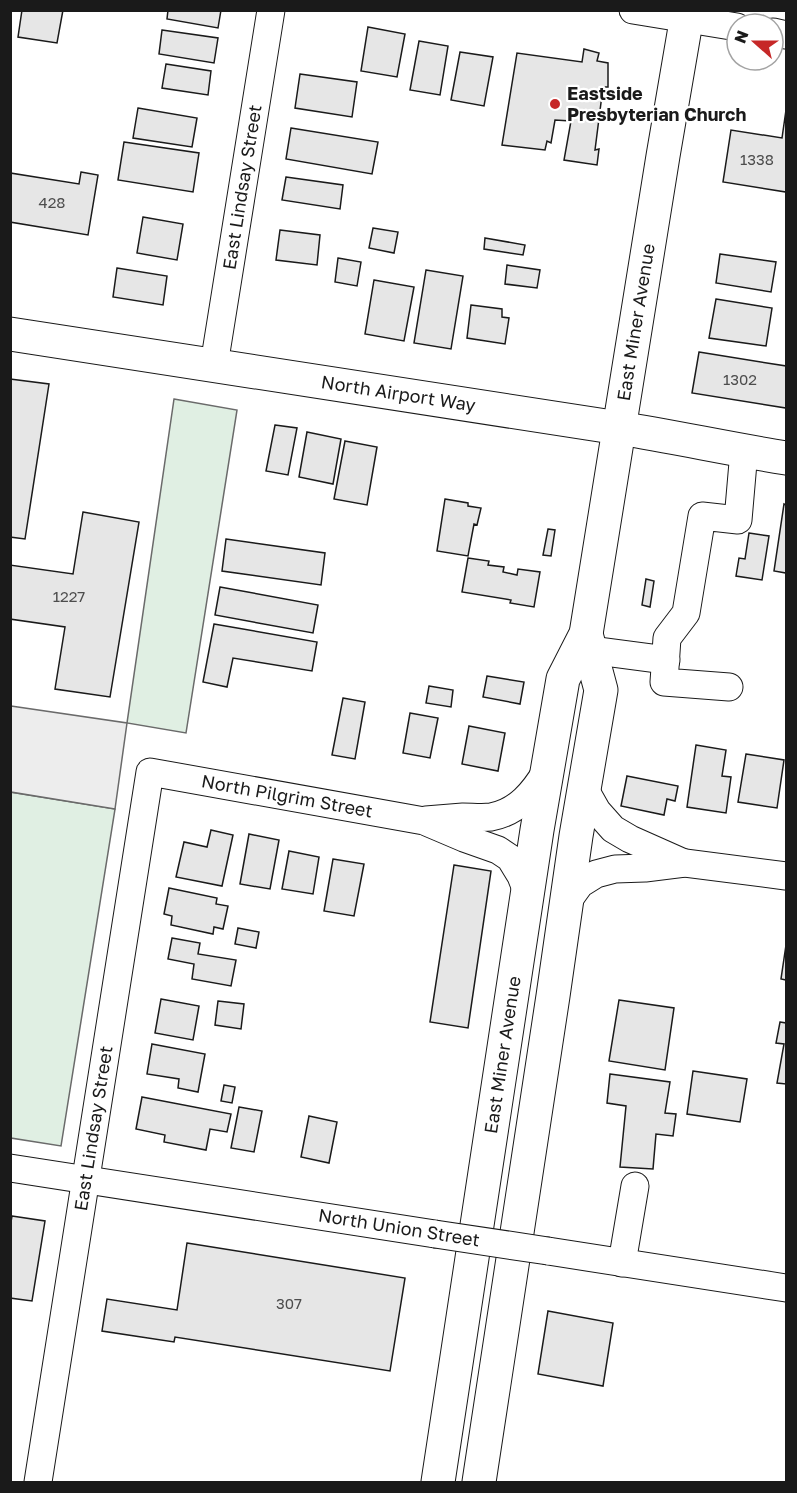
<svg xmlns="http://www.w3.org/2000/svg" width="797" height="1493" viewBox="0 0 797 1493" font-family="'Golos Text',sans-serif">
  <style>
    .green { fill: #e0efe3; stroke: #6a6a6a; stroke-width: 1.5 }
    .parking { fill: #ededed; stroke: #6a6a6a; stroke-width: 1.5 }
    .building { fill: #e6e6e6; stroke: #1a1a1a; stroke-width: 1.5 }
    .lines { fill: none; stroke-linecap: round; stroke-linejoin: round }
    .minor-casing { stroke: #1a1a1a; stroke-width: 29 }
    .major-casing { stroke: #1a1a1a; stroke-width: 35 }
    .minor { stroke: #fff; stroke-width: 27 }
    .major { stroke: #fff; stroke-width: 33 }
    .minor-bridge-casing { stroke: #1a1a1a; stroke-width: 29; stroke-linecap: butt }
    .minor-bridge { stroke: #fff; stroke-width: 27 }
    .poi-dot { fill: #c62828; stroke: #fff; stroke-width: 2 }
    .labels { text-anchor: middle; stroke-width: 4.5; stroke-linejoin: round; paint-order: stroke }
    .number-label { font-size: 15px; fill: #4d4d4d }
    .poi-label { font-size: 18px; font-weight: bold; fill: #1a1a1a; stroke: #fff; text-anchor: start }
    .street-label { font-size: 18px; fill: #1a1a1a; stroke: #fff }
  </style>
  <rect width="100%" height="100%" fill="#fff"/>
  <!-- green -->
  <path class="green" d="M174 399 237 410 186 733 127 723Z
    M10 792 115 809 61 1146 11 1138Z"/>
  <!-- parking -->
  <path class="parking" d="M11 706 127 723 115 809 11 792Z"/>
  <!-- building -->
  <path class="building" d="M22 10H63L57 43 18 37Z
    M168 10H221L218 28 167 19Z
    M368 27 405 34 397 77 361 71Z
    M162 30 218 38 214 63 159 54Z
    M419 41 448 46 440 95 410 90Z
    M584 49 599 53 597 61 608 63V87H603L595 150 599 149 597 165 564 160 571 121 555 120 551 143 547 141 545 150 502 145 517 53 582 62Z
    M460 52 493 57 484 106 451 100Z
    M166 64 211 71 208 95 162 88Z
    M300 74 357 82 352 117 295 108Z
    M138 108 197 118 192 147 133 138Z
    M786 110V192L723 182 731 130 782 138Z
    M291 128 378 142 372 174 286 159Z
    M124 142 199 153 193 192 118 180Z
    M81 172 98 175 88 235 10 222V173L79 184Z
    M286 177 343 185 340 209 282 200Z
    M143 217 183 224 177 260 137 253Z
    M373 228 398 232 394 253 369 248Z
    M280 230 320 235 317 265 276 260Z
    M485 238 525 245 523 255 484 249Z
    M720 254 776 262 771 292 716 283Z
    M338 258 361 262 357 286 335 282Z
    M507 265 540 270 537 288 505 284Z
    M117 268 167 276 163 305 113 297Z
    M426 270 463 276 451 349 414 343Z
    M374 280 414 287 404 341 365 334Z
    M716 299 772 308 766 346 709 338Z
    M471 305 502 309V317L509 318 505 344 467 338Z
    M699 352 786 366V408L692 393Z
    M10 379 49 384 25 539 10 537Z
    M275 425 297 428 288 475 266 471Z
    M307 432 341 439 333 484 299 477Z
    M345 441 377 447 367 505 334 499Z
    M445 499 468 503V506L481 508 477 525 474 524 468 556 437 551Z
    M784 504 786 505V573L774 571Z
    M83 512 139 522 110 697 55 689 65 627 10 619V565L73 574Z
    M548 529 555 530 551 556 543 555Z
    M749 533 769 536 762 580 736 576 739 558 745 559Z
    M226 539 325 553 321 585 222 571Z
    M468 558 489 561 488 565 504 567 503 572 517 575 518 569 540 572 534 607 510 603 511 600 462 592Z
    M646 579 654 581 650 607 642 605Z
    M220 587 318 605 313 633 215 615Z
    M214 624 317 642 312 671 233 658 227 687 203 682Z
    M487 676 524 682 520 704 483 697Z
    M429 686 453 690 451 707 426 703Z
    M343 698 365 702 355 759 332 755Z
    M410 713 438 718 430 758 403 753Z
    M469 726 505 733 498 771 462 764Z
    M696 745 726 750 722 776 731 777 726 813 687 807Z
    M746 754 784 760 777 808 738 802Z
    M627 776 678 786 675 801 667 799 664 815 621 806Z
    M211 830 233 835 222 886 176 877 184 842 207 847Z
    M249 834 279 840 270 889 240 884Z
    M289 851 319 857 313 894 282 889Z
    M333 859 364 864 354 916 324 911Z
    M454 865 491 871 468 1028 430 1022Z
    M169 888 217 898 216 904 228 906 223 929 214 927 213 934 171 925 172 916 164 914Z
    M238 928 259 932 256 948 235 944Z
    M172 938 200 943 198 954 236 960 231 986 192 979 194 964 168 959Z
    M786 945V980L781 979Z
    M161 999 199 1006 193 1040 155 1033Z
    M619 1000 674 1008 665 1070 609 1061Z
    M218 1001 244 1004 241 1029 215 1025Z
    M780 1022 786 1023V1084L777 1083 784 1044 776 1043Z
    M152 1044 205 1054 198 1092 178 1088 179 1079 147 1074Z
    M693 1071 747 1079 740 1122 687 1114Z
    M610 1074 670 1082 665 1113 676 1114 673 1136 656 1134 653 1169 620 1167 626 1106 607 1103Z
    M224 1085 235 1087 232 1103 221 1101Z
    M142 1097 231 1114 227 1132 210 1129 206 1150 164 1142 165 1135 136 1129Z
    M239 1107 262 1111 254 1152 231 1148Z
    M309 1116 337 1122 329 1163 301 1157Z
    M12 1216 45 1221 32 1301 10 1298V1228Z
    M187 1243 405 1278 390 1371 175 1337 174 1342 102 1331 107 1299 177 1310Z
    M548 1311 613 1323 603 1386 538 1374Z"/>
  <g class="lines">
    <!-- minor casing -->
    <g class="minor-casing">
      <g id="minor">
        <path d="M633 10 737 27"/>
        <path d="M773 32 786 35"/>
        <path id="s1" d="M214 365 271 10"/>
        <path d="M590 650 666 660"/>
        <path d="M729 687 664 682 667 638 686 613 702 516 738 520 744 451"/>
        <path d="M584 788 597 811 613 829 630 839 684 863"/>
        <path d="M426 820C438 819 451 818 463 817 472 817 482 818 491 817 518 812 534 792 547 770"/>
        <path d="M567 902 580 884 596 874 615 869 645 868 685 863 786 876"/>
        <path d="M10 1168 435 1234"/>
        <path d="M548 1251 786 1288"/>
        <path d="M622 1263 635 1186"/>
        <path id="s2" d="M38 1482 150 772 424 821 464 838 498 850 510 858 521 876 528 894"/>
      </g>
    </g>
    <!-- major casing -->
    <g class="major-casing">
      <g id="major">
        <path id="s3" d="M10 334 619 428C675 437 730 449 786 458"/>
        <path id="s4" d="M438 1482 537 830 563 679 586 634 663 156 688 10"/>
        <path d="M479 1482 553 996 576 836 601 690 586 634"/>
      </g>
    </g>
    <!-- minor -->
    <use href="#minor" class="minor"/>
    <!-- major -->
    <use href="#major" class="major"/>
    <!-- minor-bridge casing -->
    <g class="minor-bridge-casing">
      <path id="minor-bridge" d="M435 1234 548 1251"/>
    </g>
    <!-- minor-bridge -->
    <use href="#minor-bridge" class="minor-bridge"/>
  </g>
  <!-- markers -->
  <circle class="poi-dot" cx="555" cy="104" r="6"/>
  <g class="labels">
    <!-- number labels -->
    <g class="number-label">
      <text x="757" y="165">1338</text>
      <text x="52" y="208">428</text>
      <text x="740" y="385">1302</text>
      <text x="69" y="602">1227</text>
      <text x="289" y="1309">307</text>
    </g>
    <!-- poi labels -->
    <g class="poi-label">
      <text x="567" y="100">Eastside<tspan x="567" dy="21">Presbyterian Church</tspan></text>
    </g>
    <!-- street labels -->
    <g class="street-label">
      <text dy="6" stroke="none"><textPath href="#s1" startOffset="180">East Lindsay Street</textPath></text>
      <text dy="6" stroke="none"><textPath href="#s4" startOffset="1179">East Miner Avenue</textPath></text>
      <text dy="6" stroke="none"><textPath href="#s3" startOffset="393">North Airport Way</textPath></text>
      <text dy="6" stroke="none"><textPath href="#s2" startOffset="858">North Pilgrim Street</textPath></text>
      <text dy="6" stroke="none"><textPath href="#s4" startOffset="432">East Miner Avenue</textPath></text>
      <text dy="6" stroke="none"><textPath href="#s2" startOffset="358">East Lindsay Street</textPath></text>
      <text transform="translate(399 1228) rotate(9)" y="6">North Union Street</text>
    </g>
  </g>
  <!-- border -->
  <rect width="797" height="1493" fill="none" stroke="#1a1a1a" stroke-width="24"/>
  <!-- north arrow -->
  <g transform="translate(755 42) rotate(291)"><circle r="28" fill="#ffffff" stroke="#a3a3a3" stroke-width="1.5"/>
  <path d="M0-4.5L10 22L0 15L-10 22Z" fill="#c62828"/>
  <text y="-9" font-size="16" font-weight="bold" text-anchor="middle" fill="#1a1a1a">N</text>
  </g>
</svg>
